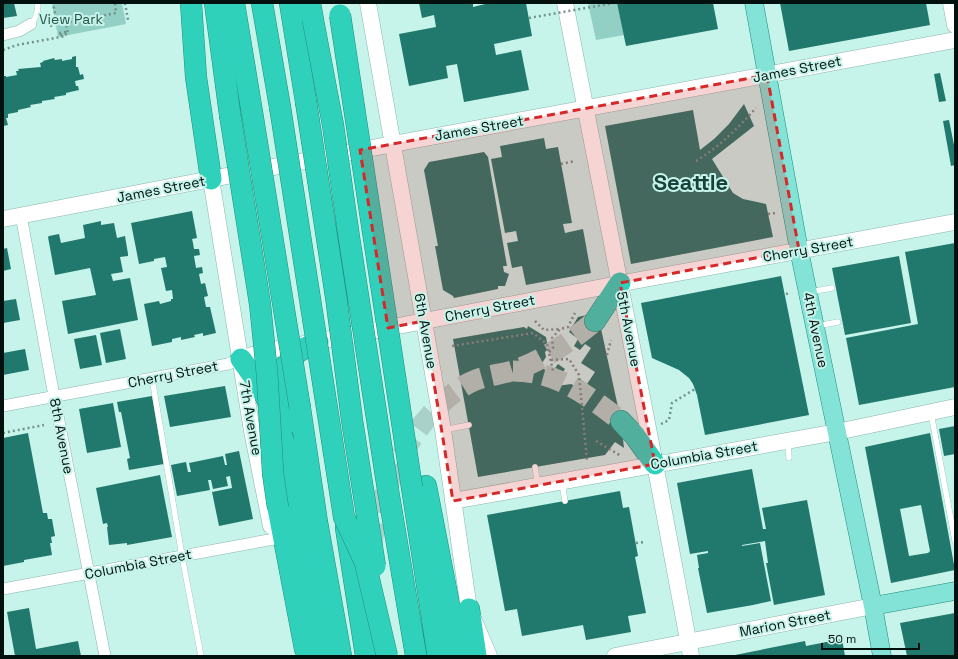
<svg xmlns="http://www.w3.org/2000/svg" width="958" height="659" viewBox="0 0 958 659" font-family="'Space Grotesk',sans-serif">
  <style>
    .green { fill: #92cfc4 }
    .building { fill: #21786c; fill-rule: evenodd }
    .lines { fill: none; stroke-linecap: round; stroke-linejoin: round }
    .highway-tunnel { stroke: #a9d1c9; stroke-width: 21; stroke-dasharray: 21 10; stroke-linecap: butt }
    .lane-casing { stroke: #8ab6ad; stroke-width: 6 }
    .street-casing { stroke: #8ab6ad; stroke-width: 12 }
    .secondary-casing { stroke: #8ab6ad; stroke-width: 17 }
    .primary-casing { stroke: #208e7e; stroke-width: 19 }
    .highway-casing { stroke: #208e7e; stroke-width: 22 }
    .path { stroke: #72938c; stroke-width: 2.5; stroke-dasharray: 2 3; stroke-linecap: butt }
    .lane { stroke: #fff; stroke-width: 5.5 }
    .street { stroke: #fff; stroke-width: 11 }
    .secondary { stroke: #fff; stroke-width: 16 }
    .primary { stroke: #83e3d6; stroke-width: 18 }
    .highway { stroke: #30d1bb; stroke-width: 21 }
    .highway-bridge-casing { stroke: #208e7e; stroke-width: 22; stroke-linecap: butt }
    .path-bridge { stroke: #72938c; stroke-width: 2.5; stroke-dasharray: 2 3; stroke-linecap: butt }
    .highway-bridge { stroke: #30d1bb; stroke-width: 21 }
    .marked { fill: #d62828; fill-opacity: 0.2; stroke: #d62828; stroke-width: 3; stroke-dasharray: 8 5; stroke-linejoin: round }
    .labels { text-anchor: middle; stroke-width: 4; stroke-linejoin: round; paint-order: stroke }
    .park-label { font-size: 14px; fill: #27564e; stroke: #c6f3ea }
    .street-label { font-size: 14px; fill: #02110e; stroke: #c6f3ea }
    .town-label { font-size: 22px; font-weight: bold; fill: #17413b; stroke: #c6f3ea }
  </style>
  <rect width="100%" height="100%" fill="#c6f3ea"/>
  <!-- green -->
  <path class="green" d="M52 3H122L126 24 58 37Z
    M588 3H617L624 35 596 40Z"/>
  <!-- building -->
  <path class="building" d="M3 3H14L17 16 3 18Z
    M419 3H473V7L485 4V3H526L532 36 494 44 496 55 521 50 529 90 464 102 457 64 446 66 448 78 409 86 399 34 436 27 434 15 422 18Z
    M617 3H713L718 29 626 46Z
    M780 3H926L930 25 789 51Z
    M76 56V67H78L80 75 83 74 84 79 75 81 76 86H78L79 90 66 93V95L54 97 55 99 42 101V103L30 105 31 107 18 110V112L8 114V118H6L8 125 3 126V76H6V77L17 75 16 71H19L18 69 41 67 40 63 43 62V61L54 58 55 60 62 59V61L72 59V57Z
    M940 73 946 101 939 102 934 74Z
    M744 104 754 126 712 159 733 193 743 199 766 204 773 237 631 264 605 126 693 110 700 150 714 139 729 124Z
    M949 120 955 150V165L951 166 943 121Z
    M544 138 546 149 558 147 572 223 563 224 565 233 583 229 591 273 526 285 522 266 512 268 507 243 518 241 516 231 505 233 491 159 502 157 500 146Z
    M484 152 488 157 507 266H503L504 272 509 274 505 286H498V289L454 298 453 296 443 290 435 246H438L424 170 429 162Z
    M192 211 197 238 192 239 193 243 194 249H199L200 255 194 256 196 268 202 267 203 273 199 274 201 284 205 283 208 296 204 297 206 307H210L216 333 203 336V333L194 335 195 337 181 340V337L172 339V342L152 346 144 304 159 301 160 304 171 301V299H173L172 290 166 291 161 268 167 267 165 257 154 259V261L139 264 131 223Z
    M101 221V225L114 223 117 238 125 236 128 254V256L120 257 123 272 111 274 113 281 130 278 138 320 68 334 62 301 96 295 90 268 55 275 48 237 49 236 59 234 61 243 85 238 83 225Z
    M955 243V387L859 405 846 338 918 324 905 252Z
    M7 248 11 269 3 271V249Z
    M899 256 911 323 845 335 832 268Z
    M781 276 809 415 705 435 697 395 693 384 689 378 679 370 652 358 641 303Z
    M16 299 20 320 3 323V301Z
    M587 315 600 324 621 421 624 448 615 442 605 455 478 477 453 339 524 327 527 329 528 326 546 337 548 349 545 352 546 357 540 366 548 372 553 371 558 364 565 369 560 376 561 381 557 386 571 384 575 386 580 379 587 384 595 372 581 363 591 348 585 344 580 350 574 346 578 339 569 332 578 317Z
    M120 329 126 359 106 363 100 333Z
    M96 335 102 365 80 369 74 339Z
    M25 349 29 370 3 375V353Z
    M225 386 231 417 170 427 164 396Z
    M152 396 164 464 129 470 127 459 130 458 121 412H119L117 402Z
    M113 403 121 447 87 453 79 409Z
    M955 426V454L944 456 939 429Z
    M28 433 43 513H47L48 519H52L55 536 51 537 52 543H50L52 555 24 560V562L3 566V438Z
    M930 433 955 570 891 583 865 447ZM921 505 930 551 928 553 909 556 900 509Z
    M239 451 253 519 219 526 212 492 232 488 230 476 226 477 228 486 213 489 211 480H208L210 490 177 496 171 465 186 462 188 472H191L189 463 223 456 225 465H227L225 454Z
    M752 469 763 529H766L762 508 807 500 825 595 774 605 766 563H768L765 541 742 545V546L760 543 771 601 753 605 707 613 698 568H699L697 555 708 553V551L690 554 677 483Z
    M160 475 172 537 127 545V543L109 545 107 527H108L107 523 103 524 96 488Z
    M620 491 623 508 629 507 638 556 635 557 646 613 628 616 631 632 586 640 583 625 522 636 517 609 505 611 487 515Z
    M29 608 36 649 78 641 81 656H15L7 612Z
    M955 613V656H907L900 623Z
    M842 639 845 656H735V655L805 641 806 646Z"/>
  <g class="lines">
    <!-- highway-tunnel -->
    <path class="highway-tunnel" d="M513 371C557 371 587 395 621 421
      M372 543C380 485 416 412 469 383 482 376 498 375 512 371 543 361 571 341 595 321"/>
    <!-- lane casing -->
    <g class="lane-casing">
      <path id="lane" d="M31 24C37 18 38 11 38 3
        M810 292 832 288
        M817 326 838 322
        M152 378 182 556 201 656
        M931 413 955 541
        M443 430 469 425
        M788 442 789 458
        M535 467 538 485
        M562 483 565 501"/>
    </g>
    <!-- street casing -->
    <g class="street-casing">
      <path id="street" d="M3 35 19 31 31 24
        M21 215 51 380 105 656
        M3 406 228 364 241 359
        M3 589 274 539"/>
    </g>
    <!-- secondary casing -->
    <g class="secondary-casing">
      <path id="secondary" d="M368 3 443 430 469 609 489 656
        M565 3 655 464 691 656
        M951 3 955 25
        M211 179 252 431 271 526
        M3 219 393 144 955 40
        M241 359 262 352 634 281 955 222
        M453 501 837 432 955 407
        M615 656 873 606"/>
    </g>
    <!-- primary casing -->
    <g class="primary-casing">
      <path id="primary" d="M754 3 799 250 873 606 882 656
        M873 606 955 591"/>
    </g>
    <!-- highway casing -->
    <g class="highway-casing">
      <path id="highway" d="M191 3 196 77 211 179
        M215 3 230 115
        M234 3 252 112
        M262 3 280 107
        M290 3 306 102
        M310 3 313 20
        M595 321 620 283
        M241 359 261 387 275 416 287 452 321 656
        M300 408 317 522 341 656
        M621 421 635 436 655 464
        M285 425C282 399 273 370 298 352 304 348 312 345 318 342
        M426 486 459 656
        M412 488 438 656
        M388 490 416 656
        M278 508 305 649
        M346 528 366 656
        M469 609 476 656"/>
    </g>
    <!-- path -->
    <path class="path" d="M125 3 128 20
      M47 21 56 19 53 3
      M50 26 116 13 115 3
      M66 32 59 33V35L68 34 66 23
      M3 50 17 45 66 36
      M696 161C719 147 738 128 756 108
      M561 164 575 161
      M768 214 776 213
      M786 294 791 293
      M535 321 544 330 559 329
      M452 346 533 333 547 344 553 371
      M549 352 553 348 552 338 560 329 568 327 575 313
      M607 355 611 340
      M551 360 569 359 579 375 587 461
      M661 424 669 420 672 403 695 389
      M3 433 44 425
      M596 441 621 456
      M636 543 645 542"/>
    <!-- lane -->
    <use href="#lane" class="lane"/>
    <!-- street -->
    <use href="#street" class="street"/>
    <!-- secondary -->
    <use href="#secondary" class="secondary"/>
    <!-- primary -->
    <use href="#primary" class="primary"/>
    <!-- highway -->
    <use href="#highway" class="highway"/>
    <!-- highway-bridge casing -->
    <g class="highway-bridge-casing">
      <path id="highway-bridge" d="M340 15 412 488
        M313 20 333 125 349 237 388 490
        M306 102 336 297 352 420 375 566
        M280 107 344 517 365 562 387 656
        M252 112 300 408
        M230 115 260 304 267 373 273 474 278 508"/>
    </g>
    <!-- path-bridge -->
    <path class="path-bridge" d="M529 18 614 3"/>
    <!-- highway-bridge -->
    <use href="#highway-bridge" class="highway-bridge"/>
  </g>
  <!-- marked area -->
  <path class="marked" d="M767 75 799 250 620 283 655 464 453 501 424 321 388 328 360 150Z"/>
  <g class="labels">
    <!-- park labels -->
    <g class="park-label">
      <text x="71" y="24">View Park</text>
    </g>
    <!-- street labels -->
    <g class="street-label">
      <text transform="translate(797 69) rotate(-11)" y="5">James Street</text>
      <text transform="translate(479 128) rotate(-10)" y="5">James Street</text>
      <text transform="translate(161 189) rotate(-11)" y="5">James Street</text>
      <text transform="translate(808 249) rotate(-10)" y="5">Cherry Street</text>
      <text transform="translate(490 308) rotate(-11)" y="5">Cherry Street</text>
      <text transform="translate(629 329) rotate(79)" y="5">5th Avenue</text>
      <text transform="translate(816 330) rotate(78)" y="5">4th Avenue</text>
      <text transform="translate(426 331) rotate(80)" y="5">6th Avenue</text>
      <text transform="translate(173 374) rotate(-11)" y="5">Cherry Street</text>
      <text transform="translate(251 418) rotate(80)" y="5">7th Avenue</text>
      <text transform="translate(62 436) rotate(79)" y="5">8th Avenue</text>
      <text transform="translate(704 455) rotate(-10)" y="5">Columbia Street</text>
      <text transform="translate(138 564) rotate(-11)" y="5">Columbia Street</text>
      <text transform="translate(785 623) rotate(-11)" y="5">Marion Street</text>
    </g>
    <!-- town labels -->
    <g class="town-label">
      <text x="691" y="190">Seattle</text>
    </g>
  </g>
  <!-- border -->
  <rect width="958" height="659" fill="none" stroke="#02110e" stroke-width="8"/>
  <!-- scale -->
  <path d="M822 643v6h97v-6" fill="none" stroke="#02110e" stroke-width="2"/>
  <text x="828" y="643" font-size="12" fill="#02110e" stroke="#c6f3ea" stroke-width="3" paint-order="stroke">50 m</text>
</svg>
